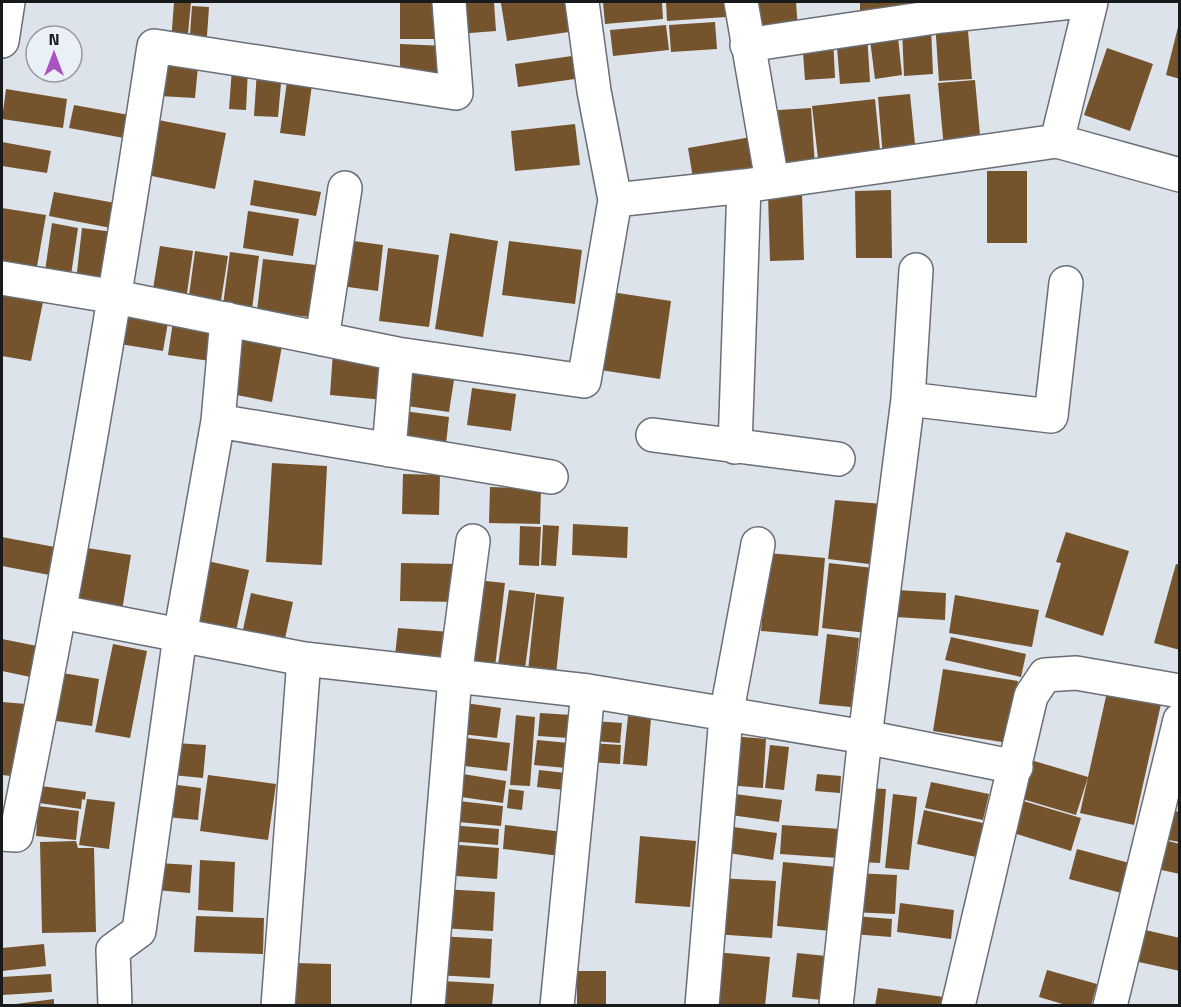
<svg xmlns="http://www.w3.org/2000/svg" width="1181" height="1007" viewBox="0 0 1181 1007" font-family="'Titillium Web',sans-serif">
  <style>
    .building { fill: #75542d }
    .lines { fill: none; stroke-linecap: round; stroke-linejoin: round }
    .minor-casing { stroke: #696f75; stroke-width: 36 }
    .minor { stroke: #fff; stroke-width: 33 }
  </style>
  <rect width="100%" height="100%" fill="#dde3ea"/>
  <!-- building -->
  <path class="building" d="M174 2H191L187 44 171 43Z
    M400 2H445V39H400Z
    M455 2H494L496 31 457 34Z
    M511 2H565L569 32 507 41 501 3Z
    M603 2H662L663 19 605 24Z
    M666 2H725L726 17 667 21Z
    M755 2H796L798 30 758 34Z
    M860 2H923V7L860 11Z
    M192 6 209 7 206 50 189 49Z
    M967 19 972 79 939 81 935 22Z
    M1180 19V79L1166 75Z
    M715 22 717 49 671 52 669 25Z
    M666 25 669 50 613 56 610 30Z
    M931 27 933 74 904 76 902 28Z
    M897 28 902 75 875 79 869 32Z
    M867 33 870 82 840 84 836 35Z
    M833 37 835 78 805 80 802 39Z
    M400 44 446 46 445 79 400 78Z
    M1107 48 1153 64 1130 131 1084 115Z
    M162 53 199 56 195 98 159 96Z
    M572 56 575 79 518 87 515 64Z
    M232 68 248 69 246 110 229 109Z
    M257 70 282 72 278 117 254 116Z
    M288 74 313 77 305 136 280 133Z
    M975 80 981 146 944 149 938 83Z
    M6 89 67 99 63 128 2 119Z
    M910 94 916 154 883 157 878 97Z
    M875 99 881 160 819 167 812 106Z
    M74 105 129 115 124 138 69 128Z
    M811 108 815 166 783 168 778 110Z
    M153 119 226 133 215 189 142 174Z
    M575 124 580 165 515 171 511 131Z
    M751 137 757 174 694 184 688 148Z
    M2 142 51 151 47 173 2 166Z
    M987 171H1027V243H987Z
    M254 180 321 192 316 216 250 205Z
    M891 190 892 258H856L855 191Z
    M54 192 121 204 116 229 49 216Z
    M802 194 804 260 770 261 768 195Z
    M2 208 46 215 35 278 2 272Z
    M248 211 299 219 293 256 243 248Z
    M52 223 78 228 70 282 44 278Z
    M82 228 114 232 108 285 76 281Z
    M450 233 498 241 483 337 435 329Z
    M339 239 383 245 378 291 333 285Z
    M509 241 582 250 575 304 502 295Z
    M160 246 193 251 186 300 152 295Z
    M388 248 439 255 429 327 379 321Z
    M195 251 228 256 220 307 188 303Z
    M230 252 259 256 252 309 223 305Z
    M263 259 316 265 310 317 257 311Z
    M2 284 45 292 31 361 2 356Z
    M611 292 671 301 660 379 600 370Z
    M126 305 170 311 163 351 120 344Z
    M174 315 217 322 210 361 168 355Z
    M233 331 283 340 272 402 221 392Z
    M333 352 388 356 385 400 330 395Z
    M413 361 456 367 449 412 407 406Z
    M472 388 516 394 511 431 467 425Z
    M404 411 449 417 445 453 400 448Z
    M272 463 327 466 322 565 266 562Z
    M403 474 440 475 439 515 402 514Z
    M490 487 541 489 540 524 489 523Z
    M835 500 883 504 877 565 828 559Z
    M573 524 628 527 627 558 572 555Z
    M543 525 559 526 556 566 541 565Z
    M520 526 541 527 539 566 519 565Z
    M1066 532 1129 551 1103 636 1045 617 1061 563 1056 562Z
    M2 537 60 548 55 576 2 566Z
    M81 547 131 555 121 617 71 609Z
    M768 553 825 558 818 636 761 631Z
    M198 559 249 570 236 631 185 620Z
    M401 563 458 564V602L400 601Z
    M829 563 882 569 876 634 822 628Z
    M1176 564 1180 565V650L1154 643Z
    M476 580 505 583 495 667 466 663Z
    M509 590 535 593 524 676 497 672Z
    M897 590 946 593 945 620 895 617Z
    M251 593 293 602 284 643 242 634Z
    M536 594 564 597 555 684 527 681Z
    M955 595 1039 610 1032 647 949 633Z
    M398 628 450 632 447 669 394 665Z
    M827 634 859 638 851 707 819 704Z
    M951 637 1026 654 1021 677 945 660Z
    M2 639 42 647 35 678 2 671Z
    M113 644 147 651 130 738 95 732Z
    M943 669 1018 681 1008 743 933 731Z
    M56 672 99 679 92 726 49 720Z
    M1107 692 1161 704 1134 825 1080 813Z
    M2 702 26 704 20 777 2 775Z
    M465 703 501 708 497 738 461 734Z
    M540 713 571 715 569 738 538 736Z
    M516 715 535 717 530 786 510 785Z
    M628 716 651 718 647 766 623 764Z
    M594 721 622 723 620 743 593 741Z
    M731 736 766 739 763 788 727 785Z
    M459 737 510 743 507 771 456 765Z
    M537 740 569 743 566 768 534 765Z
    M175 743 206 745 203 778 172 775Z
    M591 743 621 745 620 764 590 762Z
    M770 745 789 747 784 790 765 788Z
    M1031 760 1088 777 1076 815 1019 798Z
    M539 770 566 773 564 790 537 787Z
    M457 773 506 781 503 803 454 796Z
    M817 774 841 776 840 793 815 791Z
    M208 775 276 784 268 840 200 831Z
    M931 782 989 794 983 820 925 808Z
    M169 784 201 788 198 820 166 817Z
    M41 786 86 792 85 800 82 799 81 809 39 803Z
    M865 788 886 789 880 863 859 862Z
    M509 789 524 791 522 810 507 808Z
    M727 793 782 800 779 822 724 814Z
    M893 794 917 797 909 870 885 868Z
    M87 799 115 802 109 849 79 845Z
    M450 800 503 806 501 826 448 821Z
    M1020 800 1081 818 1071 851 1010 832Z
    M38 806 79 811 76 840 36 836Z
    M924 810 983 823 976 857 917 844Z
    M1174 811 1180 812V842L1168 840Z
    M449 825 499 829 498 845 448 841Z
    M505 825 563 832 560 856 503 849Z
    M782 825 840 829 838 858 780 854Z
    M726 826 777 833 773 860 722 852Z
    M640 836 696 841 690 907 635 903Z
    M1164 840 1180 844V874L1157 869Z
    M76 841 78 848H94L96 932 42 933 40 842Z
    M446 844 499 848 497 879 443 875Z
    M1077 849 1133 864 1125 894 1069 879Z
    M200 860 235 862 233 912 198 910Z
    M783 862 837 867 831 931 777 926Z
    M158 863 192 865 190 893 156 890Z
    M854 873 897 875 895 914 852 912Z
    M718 878 776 881 772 938 714 934Z
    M442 889 495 892 493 931 440 928Z
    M900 903 954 910 951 939 897 932Z
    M196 916 264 918 263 954 194 952Z
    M854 916 892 919 891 937 852 934Z
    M1141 929 1180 938V971L1134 961Z
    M437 936 492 939 490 978 435 975Z
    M44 944 46 966 2 971V948Z
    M715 952 770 957 765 1006H709Z
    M797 953 826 956 822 1000 792 997Z
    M295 963 331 964V1006H295Z
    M1047 970 1097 984 1091 1006H1069L1039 997Z
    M577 971H606V1006H577Z
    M51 974 52 992 2 995V977Z
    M442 981 494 984 492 1006H441Z
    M878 988 944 997 943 1006H875Z
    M54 999V1006H16V1004Z"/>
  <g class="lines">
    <!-- minor casing -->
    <g class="minor-casing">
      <path id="minor" d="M582 2 594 91 615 200
        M741 2 772 181
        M2 41 8 2
        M747 45 942 16 1072 2
        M1057 141 1091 2
        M2 278 116 297 397 354 584 381 615 200 744 186 1057 141 1180 175
        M322 339 345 188
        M908 399 1051 416 1066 283
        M218 421 551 477
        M653 435 838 459
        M735 447 744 186
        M389 450 397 354
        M61 612 304 659 588 691 865 737 1016 767
        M2 834 16 835C69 573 114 310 154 46L456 93 449 2
        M115 1006 113 950 139 931 180 636 218 421 227 319
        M278 1006 304 659
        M428 1006 455 677 473 541
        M557 1006 588 691
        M702 1006 726 716 758 544
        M836 1006 865 737 908 399 916 270
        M958 1006 1031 696 1045 675 1076 673 1180 691
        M1110 1006 1180 720"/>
    </g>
    <!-- minor -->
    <use href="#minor" class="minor"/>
  </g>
  <!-- border -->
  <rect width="1181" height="1007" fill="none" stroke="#181a1c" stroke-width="6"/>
  <!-- north arrow -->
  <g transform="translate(54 54)"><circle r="28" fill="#eaf0f7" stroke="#969a9f" stroke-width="1.5"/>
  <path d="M0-4.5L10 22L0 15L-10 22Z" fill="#aa54c2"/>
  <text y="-9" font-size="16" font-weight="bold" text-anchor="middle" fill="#181a1c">N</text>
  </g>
</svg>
